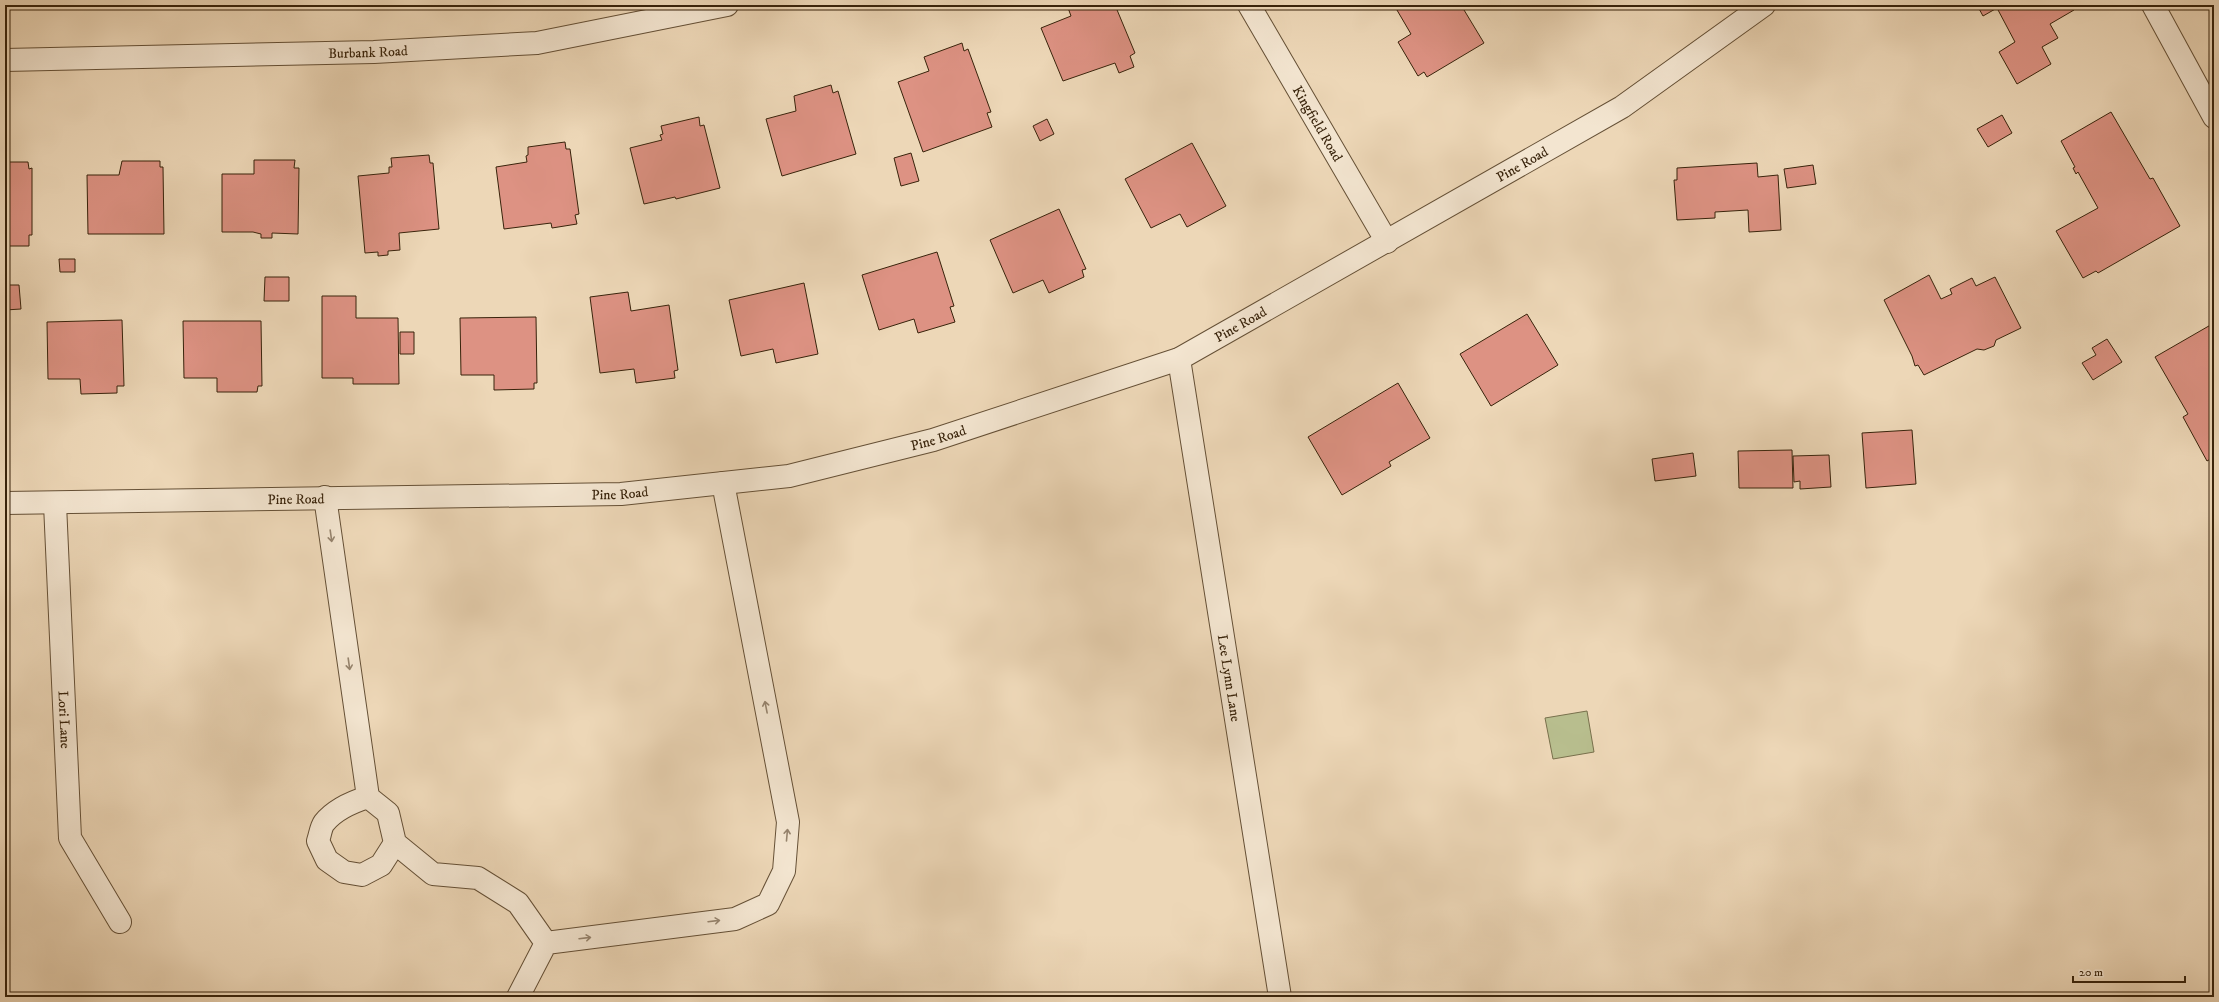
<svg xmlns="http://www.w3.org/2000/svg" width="2219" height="1002" viewBox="0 0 2219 1002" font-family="'IM FELL DW Pica',serif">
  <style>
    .green { fill: #b8be8e; stroke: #78704c }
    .building { fill: #dd9283; stroke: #38230b }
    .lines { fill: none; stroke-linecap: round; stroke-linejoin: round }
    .service-casing { stroke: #655036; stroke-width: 24 }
    .minor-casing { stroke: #655036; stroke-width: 24 }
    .tertiary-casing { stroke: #655036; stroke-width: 24 }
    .service { stroke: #f3e5d0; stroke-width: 22 }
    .minor { stroke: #f3e5d0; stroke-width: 22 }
    .tertiary { stroke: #f3e5d0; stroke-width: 22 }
    .oneway { stroke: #96846e }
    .labels { text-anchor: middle; stroke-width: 3; stroke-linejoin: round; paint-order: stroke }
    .street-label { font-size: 14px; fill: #38230b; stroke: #f3e5d0 }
  </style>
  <rect width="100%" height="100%" fill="#edd7b7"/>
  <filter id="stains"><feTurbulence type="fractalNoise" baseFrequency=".005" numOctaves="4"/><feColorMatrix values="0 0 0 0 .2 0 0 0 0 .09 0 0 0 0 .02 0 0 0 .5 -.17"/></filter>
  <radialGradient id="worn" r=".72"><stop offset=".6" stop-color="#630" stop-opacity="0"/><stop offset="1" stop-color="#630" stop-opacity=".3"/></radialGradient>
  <!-- green -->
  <path class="green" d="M1587 711 1594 752 1553 759 1545 718Z"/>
  <!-- building -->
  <path class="building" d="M1067 5H1115L1135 53 1130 56 1134 67 1119 73 1115 63 1063 81 1041 28 1071 16Z
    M1394 5H1461L1484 43 1427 77 1424 72 1418 76 1398 42 1411 34Z
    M1977 5H2072L2074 10 2050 24 2058 38 2042 47 2051 64 2017 84 1999 52 2015 42 1997 8 1983 16Z
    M962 43 964 51 968 49 991 112 987 113 992 127 923 152 898 82 929 71 924 57Z
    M831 85 833 93 838 91 856 154 782 176 766 119 796 111 794 96Z
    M2111 112 2150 179 2153 178 2180 226 2098 273 2096 271 2083 278 2056 231 2098 208 2078 172 2076 174 2073 168 2075 167 2061 141Z
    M2002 115 2012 133 1988 147 1977 129Z
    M699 117 700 126 704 125 720 188 676 199 675 197 644 204 630 148 662 140 660 135 663 134 661 126Z
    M1047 119 1054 134 1040 141 1033 126Z
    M565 142 566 149H570L579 214 575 215 577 224 552 228 551 223 504 229 496 167 527 162 526 156 528 155V147Z
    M1192 143 1226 206 1187 227 1180 214 1151 228 1125 179Z
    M911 153 919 181 901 186 894 158Z
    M429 155 430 163H433L439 229 399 233 400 250 388 251V255L378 256V252L365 253 358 176 389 173V167H392L391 158Z
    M254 160H295L294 168H299L298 234 272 233V238H261V234L253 232H222V174H254Z
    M122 161H160V167H163L164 234H88L87 175H119Z
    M5 162H28L29 169 32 168V235H29V246H5Z
    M1757 163 1758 177 1778 175 1781 230 1749 232 1748 210 1715 212V218L1677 220 1674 180H1677V168Z
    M1813 165 1816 184 1787 188 1784 169Z
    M1059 209 1086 269 1082 270 1084 277 1049 293 1043 280 1013 293 990 240Z
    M937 252 954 306 950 307 955 322 918 333 914 319 879 330 862 275Z
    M59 259H75V272H60Z
    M1929 275 1941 299 1952 294 1950 289 1972 278 1976 286 1995 277 2021 328 1996 340 1994 346 1984 350 1977 349 1924 375 1918 365 1915 366 1912 356 1884 300Z
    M265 277H289V301H264Z
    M804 283 818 354 776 363 773 349 741 356 729 300Z
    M5 285H19L21 309 5 310Z
    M628 292 631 311 669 305 678 370 674 371 675 378 636 383 634 369 600 373 590 297Z
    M322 296H356V318H398L399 384H353V378H322Z
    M1527 314 1558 365 1491 406 1460 354Z
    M536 317 537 383H534V389L494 390V375H461L460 318Z
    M122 320 124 386H117V393L81 394 80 379H48L47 322Z
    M183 321H261L262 386H258L257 392H217V378H184Z
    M2214 323V457L2207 461 2183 417 2188 414 2155 357Z
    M400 332H414V354H400Z
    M2107 339 2122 362 2093 380 2082 363 2096 355 2092 348Z
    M1398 383 1430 438 1389 462 1391 466 1342 495 1308 437Z
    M1912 430 1916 484 1866 488 1862 433Z
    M1792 450 1793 488H1739L1738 451Z
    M1693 453 1696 476 1655 481 1652 459Z
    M1829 455 1831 487 1800 489V481L1794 482 1793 456Z"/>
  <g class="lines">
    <!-- service casing -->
    <g class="service-casing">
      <path id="service" d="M325 497 368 797 388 813 395 843 433 874 478 878 518 903 546 943 518 997
        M368 797C352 802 335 809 324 823 321 827 320 835 318 841L327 860 344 872 362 875 381 865 395 843
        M546 943 735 919 768 904 784 871 788 822 723 483"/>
    </g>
    <!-- minor casing -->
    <g class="minor-casing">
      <g id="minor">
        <path d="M2153 5 2214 117"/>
        <path id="s1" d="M5 60 374 52 537 43 727 5"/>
        <path id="s2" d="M1179 359 1280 997"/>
        <path id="s3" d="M55 504 70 838 120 922"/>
      </g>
    </g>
    <!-- tertiary casing -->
    <g class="tertiary-casing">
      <g id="tertiary">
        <path id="s4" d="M1249 5 1387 242"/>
        <path id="s5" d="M5 503 621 494 789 476 933 440 1179 359 1622 107 1764 5"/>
      </g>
    </g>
    <!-- service -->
    <use href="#service" class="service"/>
    <!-- minor -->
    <use href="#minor" class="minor"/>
    <!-- tertiary -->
    <use href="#tertiary" class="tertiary"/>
  </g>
  <!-- one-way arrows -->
  <defs><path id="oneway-shaft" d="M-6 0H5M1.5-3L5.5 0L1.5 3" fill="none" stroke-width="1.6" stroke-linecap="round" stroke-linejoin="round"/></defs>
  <g class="oneway">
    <use href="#oneway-shaft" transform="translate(331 536) rotate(82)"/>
    <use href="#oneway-shaft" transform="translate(349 664) rotate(82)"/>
    <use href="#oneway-shaft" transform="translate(766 707) rotate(-101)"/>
    <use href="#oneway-shaft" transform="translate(787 835) rotate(-85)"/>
    <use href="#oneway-shaft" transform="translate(714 921) rotate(-7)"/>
    <use href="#oneway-shaft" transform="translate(585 938) rotate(-7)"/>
  </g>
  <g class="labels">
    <!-- street labels -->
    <g class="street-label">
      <text dy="5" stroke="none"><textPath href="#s1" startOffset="363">Burbank Road</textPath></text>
      <text dy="5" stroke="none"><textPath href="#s4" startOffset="137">Kingfield Road</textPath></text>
      <text dy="5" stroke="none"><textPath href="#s5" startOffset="1587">Pine Road</textPath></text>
      <text dy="5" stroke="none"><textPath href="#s5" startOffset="1263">Pine Road</textPath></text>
      <text dy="5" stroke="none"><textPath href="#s5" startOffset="939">Pine Road</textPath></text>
      <text dy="5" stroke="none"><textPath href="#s5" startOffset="615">Pine Road</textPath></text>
      <text dy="5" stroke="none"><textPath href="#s5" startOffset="291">Pine Road</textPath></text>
      <text dy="5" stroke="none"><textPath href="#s2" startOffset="323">Lee Lynn Lane</textPath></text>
      <text dy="5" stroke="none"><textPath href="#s3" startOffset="216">Lori Lane</textPath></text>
    </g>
  </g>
  <!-- margin -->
  <rect width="2219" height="1002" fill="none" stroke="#edd7b7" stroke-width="20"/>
  <rect x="6" y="6" width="2207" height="990" fill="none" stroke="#38230b" stroke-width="2"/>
  <rect x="10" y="10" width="2199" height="982" fill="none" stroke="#38230b"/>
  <!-- scale -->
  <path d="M2073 976v6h112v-6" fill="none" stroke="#38230b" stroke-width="2"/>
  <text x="2079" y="976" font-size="12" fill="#38230b" stroke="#f3e5d0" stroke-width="3" paint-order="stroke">20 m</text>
  <rect width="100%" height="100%" filter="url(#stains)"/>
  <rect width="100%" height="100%" fill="url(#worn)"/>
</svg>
